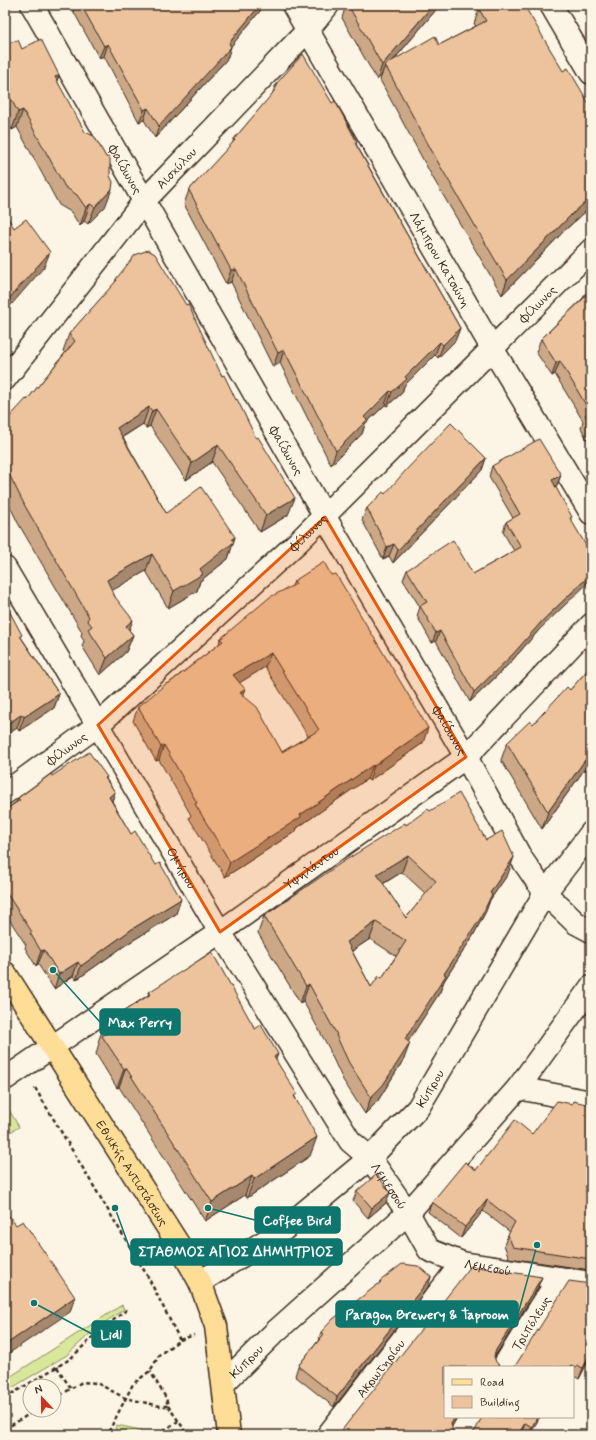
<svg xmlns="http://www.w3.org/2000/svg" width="596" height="1440" viewBox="0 0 596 1440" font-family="Mynerve,sans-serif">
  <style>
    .green { fill: #d9e79a; stroke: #8a885c }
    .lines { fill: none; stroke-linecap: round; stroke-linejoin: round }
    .street-casing { stroke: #3b2a1e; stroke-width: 25 }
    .secondary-casing { stroke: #3b2a1e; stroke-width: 25 }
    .primary-casing { stroke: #3b2a1e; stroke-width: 25 }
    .path { stroke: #3b2a1e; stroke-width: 2.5; stroke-dasharray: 4 3; stroke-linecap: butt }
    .street { stroke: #fcf5e5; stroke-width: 22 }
    .secondary { stroke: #fcf5e5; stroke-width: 22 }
    .primary { stroke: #fede96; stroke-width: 22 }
    .wall { fill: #cca887; stroke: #3b2a1e; fill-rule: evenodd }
    .shaded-wall { fill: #a6886e; stroke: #3b2a1e }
    .building { fill: #edc39d; stroke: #3b2a1e; fill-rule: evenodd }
    .marked { fill: #e8590c; fill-opacity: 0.2; stroke: #e8590c; stroke-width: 3; stroke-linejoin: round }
    .labels { text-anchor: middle; stroke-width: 3; stroke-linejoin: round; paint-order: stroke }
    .street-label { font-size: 13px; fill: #3b2a1e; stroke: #fcf5e5 }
    .leader { fill: none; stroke: #0f766e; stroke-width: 1.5 }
    .callout-dot { fill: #0f766e; stroke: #fcf5e5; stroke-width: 1.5 }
    .callout { fill: #0f766e; stroke: #0f766e; stroke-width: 1.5 }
    .callout-label { font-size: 14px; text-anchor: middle; font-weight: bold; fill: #fff }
  </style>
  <rect width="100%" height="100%" fill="#fcf5e5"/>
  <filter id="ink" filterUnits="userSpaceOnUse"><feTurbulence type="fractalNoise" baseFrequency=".025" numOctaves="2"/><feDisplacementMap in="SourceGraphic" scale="8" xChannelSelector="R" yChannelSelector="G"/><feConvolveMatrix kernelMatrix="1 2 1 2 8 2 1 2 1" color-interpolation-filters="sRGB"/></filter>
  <g filter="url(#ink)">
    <!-- green -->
    <path class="green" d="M5 1103 19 1127 5 1135Z
      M122 1305 124 1309 94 1330 67 1355 5 1392V1380Z
      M116 1425 141 1430 134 1435H115Z"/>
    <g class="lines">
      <!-- street casing -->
      <g class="street-casing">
        <g id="street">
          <path id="s1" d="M32 5 325 517 466 757 521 858 545 893 576 923 591 931"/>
          <path id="s2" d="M293 5 492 348 591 513"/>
          <path d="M551 5 591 73"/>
          <path id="s3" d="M5 379 145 200 307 31 328 5"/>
          <path id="s4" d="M5 568 220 932 350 1141 370 1158 408 1213 429 1250 462 1263 591 1283"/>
          <path id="s5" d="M5 793 98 725 298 542 591 250"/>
          <path id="s6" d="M5 1079 220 932 466 757 591 625"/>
          <path d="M518 1088 591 1102"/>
          <path id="s7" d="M503 1367 559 1278"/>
          <path id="s8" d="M224 1383 275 1332 408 1213 518 1088 591 987"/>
          <path id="s9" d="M328 1435 462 1263"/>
          <path d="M460 1435 471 1417"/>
        </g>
      </g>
      <!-- secondary casing -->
      <g class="secondary-casing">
        <g id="secondary">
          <path id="s10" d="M200 1282 283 1230 370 1158 418 1108 545 893 591 833"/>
        </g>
      </g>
      <!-- primary casing -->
      <g class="primary-casing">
        <g id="primary">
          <path id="s11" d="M5 973 182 1250 200 1282 216 1326 229 1435"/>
        </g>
      </g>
      <!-- path -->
      <path class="path" d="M35 1088 148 1277 180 1340 160 1354 150 1371 133 1384 107 1435
        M180 1340 194 1335
        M57 1367 71 1389
        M5 1398 70 1359 97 1333 129 1308
        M54 1399 82 1382 97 1383 125 1398 160 1406H168L166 1398 150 1371
        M168 1406 184 1429 183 1435
        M5 1429 36 1410
        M158 1435 178 1421"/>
      <!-- street -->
      <use href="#street" class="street"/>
      <!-- secondary -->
      <use href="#secondary" class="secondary"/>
      <!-- primary -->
      <use href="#primary" class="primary"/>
    </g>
    <!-- wall -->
    <path class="wall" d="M70 5H262L260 11 231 46 227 59 155 138 144 120 139 122 104 56 99 58Z
      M346 5H440L393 61 439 45 476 26 474 24 479 9 563 71 591 107V207L565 230 502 295 433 178 380 80 382 74 377 80 342 18Z
      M5 44 22 49 59 75 57 80 105 207 88 224 84 221 80 226 71 212 59 205 17 127 12 130 5 117Z
      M276 84 332 103 357 142 356 144 460 328 455 341 438 358 435 355 404 386 402 393 387 406 385 405 365 424 362 434 331 465 280 363 273 367 231 282 226 284 184 204 189 190 232 144 234 139 272 95Z
      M116 279 220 372 288 515 260 532 212 462 186 480 150 426 146 428 143 424 123 437 166 513 235 537 228 559 200 581 197 591 168 608 146 571 112 590 129 630 133 635 126 652 100 675 82 646 84 641 81 636 82 632 18 523 5 496V422L27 400 65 353 63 351 69 334 115 283Z
      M591 288V447L581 428 583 421 555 374 552 376 536 352 541 339 583 298 585 294Z
      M486 458 482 470 393 563 389 556 383 559 362 520 367 508 385 494Z
      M492 466 561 475 557 485 555 486 571 519 539 630 509 664 470 702 436 641 432 643 417 616 420 607 403 580 407 570 473 574 514 551 503 532 506 522 513 518 489 477Z
      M294 581 423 743 369 781 367 779 297 828 296 831 225 877 189 818 191 815 159 760 156 761 133 721 138 707 219 644 220 639 292 586ZM265 667 308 736 282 752 243 695 239 683Z
      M5 603 21 637 59 694 54 708 19 731 17 728 5 736Z
      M591 666V763L585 771 584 770 542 829 501 760 507 743 533 724 570 690Z
      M52 776 107 777 106 779 115 792 112 801 176 914 127 944 76 980 73 976 54 989 38 964 36 966 25 948 26 945 5 913V810L16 802 18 798Z
      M430 811 486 840 508 874 490 900 486 911 473 936 444 981 440 992 408 1041 404 1059 377 1102 365 1114 343 1080 330 1052V1050L303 1001 300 1003 258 933 264 916 406 825ZM402 872 426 894 406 918 383 884ZM370 939 396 956 382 978 371 987 352 951Z
      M149 992 255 1029 276 1060 296 1099 310 1156 247 1198 245 1195 205 1221 119 1087 117 1088 96 1054 99 1043 98 1042 105 1023 148 996Z
      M572 1104 591 1105V1270L509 1258 504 1245 508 1235 510 1232 483 1211 461 1238 428 1212 432 1202 476 1170 532 1134Z
      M357 1191 386 1203 368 1218 353 1201Z
      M380 1281 428 1287 334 1407 295 1376 298 1366 318 1341 321 1332 379 1284Z
      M591 1355 579 1379 574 1376 573 1377V1367H513L517 1363Z
      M540 1417 529 1435H524L522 1434 521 1435H470L475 1431Z"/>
    <!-- shaded-wall -->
    <path class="shaded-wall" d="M260 5H262L260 11 229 49 231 47 227 59 155 138 159 126 229 43Z
      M433 5H440L387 68 385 65 382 74 377 80 382 65Z
      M108 44 104 56 99 58 104 46Z
      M59 75 53 93 55 77Z
      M148 108 144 120 139 122 144 110Z
      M23 110 17 127 12 130 18 112Z
      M112 189 105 207 88 224 95 207Z
      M591 197V207L565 230 502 295 507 280 571 215Z
      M90 204 84 221 80 226 86 208Z
      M50 252 44 267 5 312V303Z
      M236 269 231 282 226 284 231 270Z
      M460 328 455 341 438 358 443 345Z
      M440 342 435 355 404 386 402 393 387 406 392 392 405 377Z
      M284 350 280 363 273 367 278 353Z
      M560 361 555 374 552 376 556 363Z
      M390 391 385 405 365 424 362 434 331 465 336 451 364 417Z
      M149 407 143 424 111 444 117 428Z
      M156 409 150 426 146 428 152 411Z
      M218 445 212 462 186 480 192 463Z
      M486 458 482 470 393 563 398 550Z
      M561 475 557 485 548 491 552 480Z
      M295 498 288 515 260 532 266 515Z
      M235 537 228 559 200 581 197 591 168 608 174 591 200 569 232 539Z
      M394 544 389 556 383 559 387 547Z
      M152 554 146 571 101 597 107 580Z
      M591 574V580L539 630 509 664 470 702 474 692 543 620Z
      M133 620 127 636 126 626Z
      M440 631 436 641 432 643 436 633Z
      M133 635 126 652 100 675 107 658Z
      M271 653 265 667 228 690 233 675Z
      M245 689 239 704 240 693Z
      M59 694 54 708 19 731 24 717Z
      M22 714 17 728 5 736V726Z
      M428 728 423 743 369 781 374 766Z
      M164 745 159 760 156 761 161 747Z
      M590 753 584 770 542 829 548 812Z
      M591 755V763L585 771Z
      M373 765 367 779 297 828 296 831 225 877 230 862 300 815Z
      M115 792 110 807 109 797Z
      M408 855 402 872 371 891 377 874Z
      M514 857 508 874 490 900 486 911 473 936 444 981 440 992 399 1056 405 1039 444 974 490 893Z
      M181 899 176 914 127 944 76 980 81 966 132 929Z
      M376 922 370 939 341 958 347 942Z
      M44 950 38 964 36 966 41 951Z
      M78 962 73 976 54 989 59 974Z
      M309 984 303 1001 300 1003 306 986Z
      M8 1014 5 1024V1017Z
      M410 1043 404 1059 377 1102 365 1114 371 1097Z
      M278 1054 271 1073 274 1057Z
      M126 1068 119 1087 117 1088 124 1069Z
      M317 1137 310 1156 247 1198 254 1179Z
      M252 1176 245 1195 205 1221 212 1202Z
      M390 1193 386 1203 368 1218 372 1208Z
      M487 1200 483 1211 461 1238 465 1227Z
      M431 1277 428 1287 334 1407 337 1397Z
      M542 1277 538 1287 492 1361 496 1350Z
      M75 1297 70 1312 5 1356V1345Z
      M591 1352V1355L579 1379 583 1368Z
      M455 1417H457L448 1434 451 1424Z
      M537 1417H540L529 1435 532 1427Z
      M525 1423 521 1435H518Z"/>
    <!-- building -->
    <path class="building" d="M81 5H260L229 43 231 47 159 126 148 108 144 110 108 44 104 46Z
      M348 5H433L382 65Z
      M487 5H524L563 71 568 68 591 107V197L571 215 507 280 439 164 385 65 435 36 439 45 486 21 479 9Z
      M41 39 59 75 55 77 85 132 94 136 106 157 110 158V176L113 182 112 189 95 207 90 204 86 208 77 195 65 187 23 110 18 112 5 88V70L8 69 5 64V44L18 40 22 49Z
      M303 54 332 103 335 101 357 142 355 143 460 328 443 345 440 342 405 377 407 379 392 392 390 391 364 417 367 420 336 451 284 350 278 353 236 269 231 270 189 190 235 140 234 139 272 94 277 86 276 84Z
      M8 218 14 228 26 219 50 252 5 303V220Z
      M148 250 155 254 186 305 188 304 220 372 222 376 224 375 236 400 237 399 256 438 258 437 295 498 266 515 218 445 192 463 156 409 152 411 149 407 117 428 166 513 201 487 235 537 232 539 234 542 200 569 203 574 174 591 152 554 107 580 115 597 133 620 126 626 133 635 107 658 88 629 92 626 87 620 89 617 25 506 5 466V422L26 399 27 400 75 341 69 334 117 280 116 279 135 255Z
      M591 288V426L585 415 590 412 560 361 556 363 541 339 587 295 585 294Z
      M451 423 486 458 398 550 394 544 387 547 367 508 383 492 385 494 407 469Z
      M539 439 561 475 552 480 572 517 570 518 591 554V574L543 620 513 654 474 692 440 631 436 633 420 606 427 602 407 570 453 540 473 574 521 547 506 522 520 514 492 466Z
      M324 562 331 575 336 574 428 728 374 766 373 765 300 815 301 817 230 862 195 804 197 803 164 745 161 747 138 707 167 683 168 684 223 641 220 639 270 597 296 584 294 581ZM271 653 319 730 282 752 257 707 240 693 245 689 233 675Z
      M5 603 22 635 20 636 59 694 24 717 22 714 5 726Z
      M591 666V754L590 753 548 812 507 743 530 721 533 724 567 687 570 690Z
      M89 752 107 777 105 778 115 792 109 797 131 834 135 831 155 865 160 863 181 899 132 929 81 966 78 962 59 974 44 950 41 951 30 933 32 932 5 891V810L20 800 18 798 51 774 52 776Z
      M459 793 486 840 502 831 514 857 490 893 492 894 480 919 444 974 446 975 405 1039 410 1043 383 1085 371 1097 349 1063 336 1035H337L309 984 306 986 264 916 341 863 405 823 406 825 428 809 430 811ZM408 855 436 881 406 918 377 874ZM376 922 406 941 382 978 379 976 371 987 347 942Z
      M212 952 255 1029 261 1025 278 1054 274 1057 297 1094 294 1096 317 1137 254 1179 252 1176 212 1202 126 1068 124 1069 102 1036 107 1033 104 1029 108 1027 105 1023 151 994 149 992Z
      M5 1010 8 1014 5 1017Z
      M557 1101 572 1104 573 1101 591 1105V1259L513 1247 508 1235 515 1222 487 1200 465 1227 432 1202 465 1162 476 1170 515 1120 532 1134Z
      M377 1174 390 1193 372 1208 357 1191Z
      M9 1216 16 1225 23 1221 75 1297 5 1345V1219Z
      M402 1264 418 1266 431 1277 337 1397 298 1366 324 1334 321 1332 333 1319 381 1282 380 1281Z
      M471 1266 542 1277 496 1350 494 1356 496 1362 501 1367H445V1417H455L451 1424 453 1431 457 1435H338Z
      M569 1281 591 1284V1352L583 1368 577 1365 576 1368 571 1366 570 1367H513L517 1363Z
      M482 1417H537L532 1427 525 1423 518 1435H470L475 1431Z"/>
  </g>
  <!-- marked area -->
  <path class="marked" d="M325 517 466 757 220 932 98 725Z"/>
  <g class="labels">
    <!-- street labels -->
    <g class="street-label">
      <text dy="5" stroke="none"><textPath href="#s1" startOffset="189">Φαίδωνος</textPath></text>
      <text dy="5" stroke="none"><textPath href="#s3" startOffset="272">Αισχύλου</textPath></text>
      <text dy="5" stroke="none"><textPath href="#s2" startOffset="294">Λάμπρου Κατσώνη</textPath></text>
      <text dy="5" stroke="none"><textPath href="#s5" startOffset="724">Φίλωνος</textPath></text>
      <text dy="5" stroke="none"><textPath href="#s1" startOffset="513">Φαίδωνος</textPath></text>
      <text dy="5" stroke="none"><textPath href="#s5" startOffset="400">Φίλωνος</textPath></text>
      <text dy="5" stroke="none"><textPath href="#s1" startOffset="837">Φαίδωνος</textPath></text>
      <text dy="5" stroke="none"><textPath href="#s5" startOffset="76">Φίλωνος</textPath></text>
      <text dy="5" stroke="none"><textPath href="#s6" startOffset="372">Υψηλάντου</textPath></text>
      <text dy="5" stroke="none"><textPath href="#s4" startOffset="348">Ομήρου</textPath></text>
      <text dy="5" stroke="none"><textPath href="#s10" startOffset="303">Κύπρου</textPath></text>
      <text dy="5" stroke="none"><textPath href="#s11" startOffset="237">Εθνικής Αντιστάσεως</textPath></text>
      <text dy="5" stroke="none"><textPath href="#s4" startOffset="729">Λεμεσσού</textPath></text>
      <text dy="5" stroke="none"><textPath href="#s4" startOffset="866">Λεμεσού</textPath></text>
      <text dy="5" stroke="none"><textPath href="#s7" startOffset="52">Τριπόλεως</textPath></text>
      <text dy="5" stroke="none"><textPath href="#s8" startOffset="31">Κύπρου</textPath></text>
      <text dy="5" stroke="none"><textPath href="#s9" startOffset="85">Ακρωτηρίου</textPath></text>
    </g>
  </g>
  <!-- callouts -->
  <path class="leader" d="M53 970L100 1022M208 1208L255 1220M115 1208L131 1252M537 1245L518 1314M34 1303L92 1334"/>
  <g class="callout-dot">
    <circle cx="53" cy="970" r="4"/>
    <circle cx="208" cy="1208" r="4"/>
    <circle cx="115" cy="1208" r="4"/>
    <circle cx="537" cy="1245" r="4"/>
    <circle cx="34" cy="1303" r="4"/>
  </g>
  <g class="callout">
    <rect x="100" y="1009" width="80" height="26" rx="4"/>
    <rect x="255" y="1207" width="85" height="26" rx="4"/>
    <rect x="131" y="1239" width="211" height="26" rx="4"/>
    <rect x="336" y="1301" width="182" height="26" rx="4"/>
    <rect x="92" y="1321" width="38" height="26" rx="4"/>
  </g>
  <g class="callout-label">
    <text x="140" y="1027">Max Perry</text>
    <text x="297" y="1225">Coffee Bird</text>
    <text x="236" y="1256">ΣΤΑΘΜΟΣ ΑΓΙΟΣ ΔΗΜΗΤΡΙΟΣ</text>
    <text x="427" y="1319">Paragon Brewery &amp; Taproom</text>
    <text x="111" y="1339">Lidl</text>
  </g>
  <!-- margin -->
  <rect width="596" height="1440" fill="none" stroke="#fcf5e5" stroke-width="20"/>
  <rect x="10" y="10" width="576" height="1420" fill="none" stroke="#3b2a1e" stroke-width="1.5" filter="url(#ink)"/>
  <!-- legend -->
  <rect x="444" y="1366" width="130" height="52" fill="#fcf5e5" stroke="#afa495"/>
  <rect x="452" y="1379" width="20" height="6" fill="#fede96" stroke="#afa495"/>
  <text x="480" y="1386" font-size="12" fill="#3b2a1e">Road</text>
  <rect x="452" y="1396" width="20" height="12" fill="#edc39d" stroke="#afa495"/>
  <text x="480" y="1406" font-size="12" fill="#3b2a1e">Building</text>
  <!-- north arrow -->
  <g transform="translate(42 1398) rotate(338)"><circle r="19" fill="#fcf5e5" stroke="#afa495"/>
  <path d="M0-3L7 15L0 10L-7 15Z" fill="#c8321e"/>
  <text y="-6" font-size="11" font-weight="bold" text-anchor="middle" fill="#3b2a1e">N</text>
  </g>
</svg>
